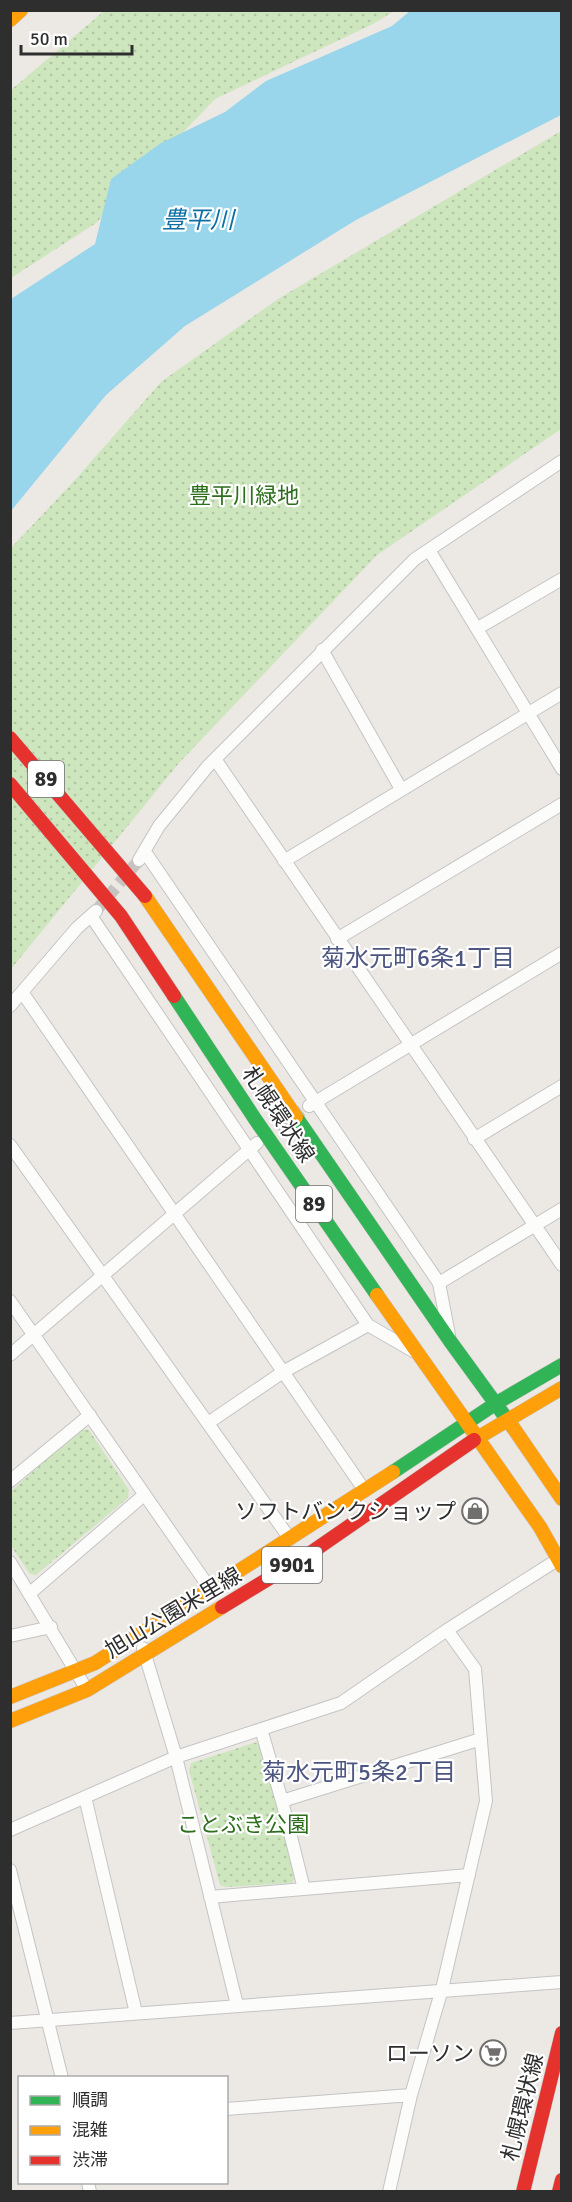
<svg xmlns="http://www.w3.org/2000/svg" width="572" height="2202" viewBox="0 0 572 2202" font-family="Signika,'Noto Sans JP',sans-serif">
  <style>
    .park { fill: url(#park-dots) }
    .water { fill: #99d6ec }
    .lines { fill: none; stroke-linecap: round; stroke-linejoin: round }
    .street-tunnel { stroke: #c6c3c0; stroke-width: 12; stroke-dasharray: 12 6; stroke-linecap: butt }
    .street-casing { stroke: #c5c4c5; stroke-width: 14 }
    .fast-casing { stroke: #c6c5c4; stroke-width: 15 }
    .slow-casing { stroke: #c6c5c4; stroke-width: 15 }
    .jam-casing { stroke: #c6c5c4; stroke-width: 15 }
    .street { stroke: #fcfcfb; stroke-width: 12 }
    .fast { stroke: #30b455; stroke-width: 14 }
    .slow { stroke: #ff9f0a; stroke-width: 14 }
    .jam { stroke: #e5322d; stroke-width: 14 }
    .labels { text-anchor: middle; stroke-width: 4.5; stroke-linejoin: round; paint-order: stroke }
    .shield { fill: #fff; stroke: #6d6d6d; stroke-width: 1.5 }
    .shield-label { font-size: 21px; font-weight: bold; fill: #2e2e2e }
    .park-label { font-size: 22px; fill: #2c6e1b; stroke: #fff }
    .street-label { font-size: 22px; fill: #2e2e2e; stroke: #fff }
    .poi-label { font-size: 22px; fill: #2e2e2e; stroke: #fff; text-anchor: end }
    .water-label { font-size: 24px; font-style: italic; fill: #0d6fa3; stroke: #fff }
    .neighbourhood-label { font-size: 24px; fill: #4d5680; stroke: #fff }
  </style>
  <defs>
    <pattern id="park-dots" width="8" height="8" patternUnits="userSpaceOnUse" patternTransform="scale(1.5)"><rect width="8" height="8" fill="#cee6be"/><path d="M2 2h.1M6 6h.1" fill="none" stroke="#b1c6a4" stroke-width="1.8" stroke-linecap="round"/></pattern>
  </defs>
  <rect width="100%" height="100%" fill="#ece8e4"/>
  <!-- park -->
  <path class="park" d="M104 11H394L373 24 215 99 96 223 11 278V90Z
    M561 131V429L377 555 179 763 11 969V548L75 480 161 382 278 299Z
    M81 1429 89 1430 129 1490 128 1498 36 1575 30 1574 11 1546 10 1492Z
    M257 1742 261 1745 296 1877 292 1883 225 1887 220 1885 189 1770 191 1763Z"/>
  <!-- water -->
  <path class="water" d="M410 11H561V115L356 220 185 326 106 395 11 511V299L95 244 111 179 161 143 225 112 266 81 392 26Z"/>
  <g class="lines">
    <!-- street-tunnel -->
    <path class="street-tunnel" d="M96 911 139 860
      M263 1139 308 1107"/>
    <!-- street casing -->
    <g class="street-casing">
      <path id="street" d="M429 550 562 769
        M478 628 562 579
        M322 650 401 789
        M215 759 562 1265
        M145 852 439 1283 449 1335
        M139 860 159 826 208 766 415 559 562 461
        M284 861 562 693
        M91 916 368 1325 413 1351
        M337 939 562 804
        M22 992 365 1491
        M10 1006 77 928 96 911
        M309 1106 562 953
        M474 1139 562 1086
        M10 1145 290 1539
        M439 1283 562 1209
        M10 1301 211 1590
        M10 1355 257 1143
        M208 1423 283 1372 368 1325
        M10 1481 90 1415
        M10 1562 87 1690
        M29 1594 144 1495
        M10 1636 51 1627
        M143 1648 176 1757 237 2005
        M261 1729 282 1801
        M85 1797 136 2013
        M10 1830 176 1757 341 1703 447 1630 557 1560
        M10 1870 62 2078
        M304 1889 282 1801 481 1739
        M210 1897 469 1875
        M10 2023 562 1982
        M226 2109 411 2095
        M88 2182 90 2192
        M389 2192 411 2095 442 1989 486 1801 475 1669 447 1630"/>
    </g>
    <!-- fast casing -->
    <g class="fast-casing">
      <path id="fast" d="M174 996 255 1119 377 1295
        M296 1117 450 1341 512 1426
        M393 1472 495 1404 562 1365"/>
    </g>
    <!-- slow casing -->
    <g class="slow-casing">
      <path id="slow" d="M10 20 21 10
        M145 896 296 1117
        M377 1295 540 1527 562 1566
        M512 1426 562 1499
        M474 1440 562 1388
        M10 1697 95 1663 393 1472
        M10 1721 87 1690 222 1607"/>
    </g>
    <!-- jam casing -->
    <g class="jam-casing">
      <path id="jam" d="M10 738 145 896
        M10 784 121 916 174 996
        M222 1607 309 1554 474 1440
        M523 2192 562 2033
        M559 2192 562 2180"/>
    </g>
    <!-- street -->
    <use href="#street" class="street"/>
    <!-- fast -->
    <use href="#fast" class="fast"/>
    <!-- slow -->
    <use href="#slow" class="slow"/>
    <!-- jam -->
    <use href="#jam" class="jam"/>
  </g>
  <!-- icons -->
  <defs>
    <g id="shop-ring" transform="scale(1.35)"><circle r="9.5" fill="#fff" stroke="#706f6e" stroke-width="1.5"/><path d="M-5-2.5h2.3a2.7 3.5 0 0 1 5.4 0H5L5.5 6h-11ZM-1.5-2.5h3a1.5 2.3 0 0 0-3 0Z" fill="#706f6e"/></g>
    <g id="supermarket-ring" transform="scale(1.35)"><circle r="9.5" fill="#fff" stroke="#706f6e" stroke-width="1.5"/><path d="M-6-5.5h2.5l.6 2H6L4.5 2H-2.5L-4.4-4H-6ZM-1.5 3.2a1.3 1.3 0 1 0 .1 0ZM3 3.2a1.3 1.3 0 1 0 .1 0Z" fill="#706f6e"/></g>
  </defs>
  <g fill-rule="evenodd">
    <use href="#shop-ring" x="475" y="1511"/>
    <use href="#supermarket-ring" x="493" y="2053"/>
  </g>
  <g class="labels">
    <!-- shield labels -->
    <g class="shield">
      <rect x="28" y="761" width="36" height="36" rx="4.5"/>
      <rect x="296" y="1186" width="36" height="36" rx="4.5"/>
      <rect x="262" y="1547" width="60" height="36" rx="4.5"/>
    </g>
    <g class="shield-label">
      <text x="46" y="786">89</text>
      <text x="314" y="1211">89</text>
      <text x="292" y="1572">9901</text>
    </g>
    <!-- park labels -->
    <g class="park-label">
      <text x="244" y="503">豊平川緑地</text>
      <text x="243" y="1832">ことぶき公園</text>
    </g>
    <!-- street labels -->
    <g class="street-label">
      <text transform="translate(279 1114) rotate(56)" y="8">札幌環状線</text>
      <text transform="translate(173 1612) rotate(-31)" y="8">旭山公園米里線</text>
      <text transform="translate(522 2107) rotate(-76)" y="8">札幌環状線</text>
    </g>
    <!-- poi labels -->
    <g class="poi-label">
      <text x="456" y="1519">ソフトバンクショップ</text>
      <text x="474" y="2061">ローソン</text>
    </g>
    <!-- water labels -->
    <g class="water-label">
      <text x="198" y="228">豊平川</text>
    </g>
    <!-- neighbourhood labels -->
    <g class="neighbourhood-label">
      <text x="418" y="966">菊水元町6条1丁目</text>
      <text x="359" y="1780">菊水元町5条2丁目</text>
    </g>
  </g>
  <!-- border -->
  <rect width="572" height="2202" fill="none" stroke="#2e2e2e" stroke-width="24"/>
  <!-- legend -->
  <rect x="18" y="2076" width="210" height="108" fill="#ffffff" stroke="#ababab" stroke-width="1.5"/>
  <rect x="30" y="2096" width="30" height="9" fill="#30b455" stroke="#ababab" stroke-width="1.5"/>
  <text x="72" y="2106" font-size="18" fill="#2e2e2e">順調</text>
  <rect x="30" y="2126" width="30" height="9" fill="#ff9f0a" stroke="#ababab" stroke-width="1.5"/>
  <text x="72" y="2136" font-size="18" fill="#2e2e2e">混雑</text>
  <rect x="30" y="2156" width="30" height="9" fill="#e5322d" stroke="#ababab" stroke-width="1.5"/>
  <text x="72" y="2166" font-size="18" fill="#2e2e2e">渋滞</text>
  <!-- scale -->
  <path d="M21 45v9h111v-9" fill="none" stroke="#2e2e2e" stroke-width="3"/>
  <text x="30" y="45" font-size="18" fill="#2e2e2e" stroke="#ffffff" stroke-width="4.5" paint-order="stroke">50 m</text>
</svg>
